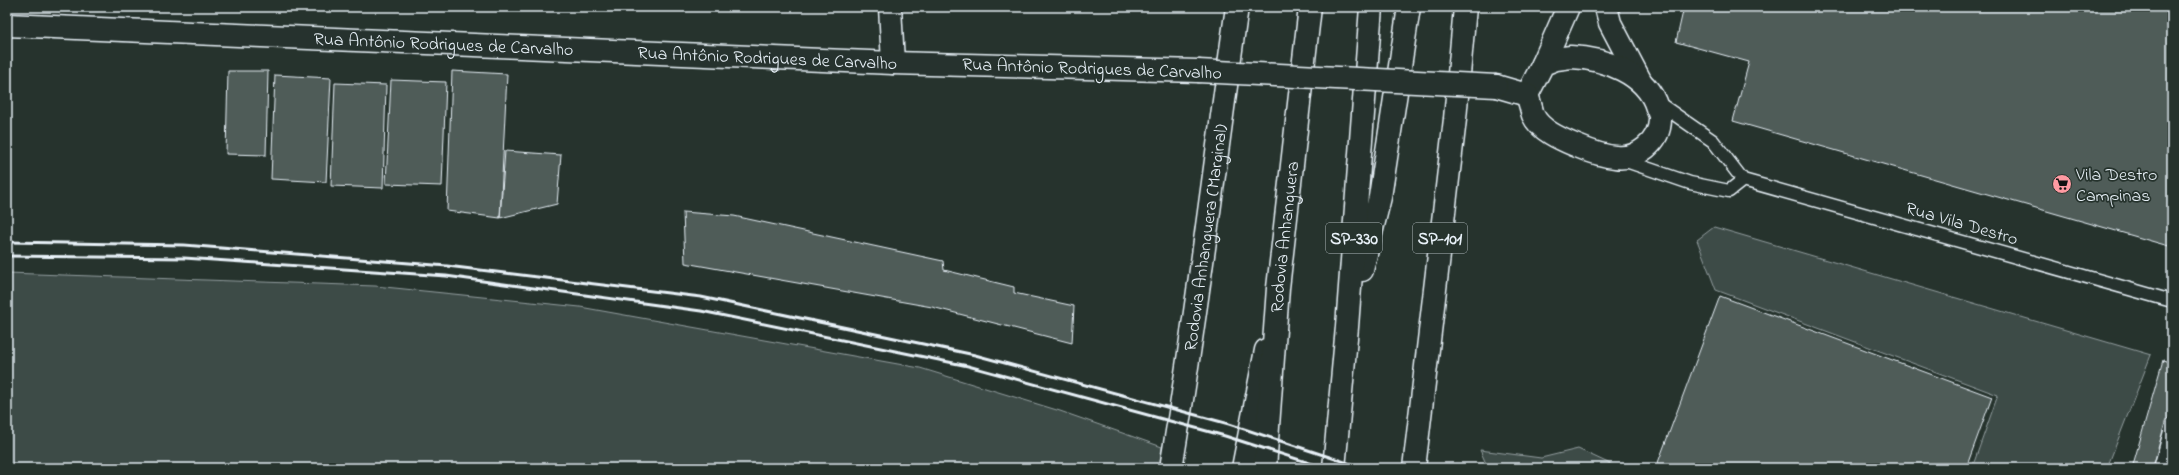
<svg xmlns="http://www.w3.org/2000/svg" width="2179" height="475" viewBox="0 0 2179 475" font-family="'Indie Flower',sans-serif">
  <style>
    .green { fill: #3e4b47; stroke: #939ea0 }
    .building { fill: #505c59; stroke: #e8f1f8 }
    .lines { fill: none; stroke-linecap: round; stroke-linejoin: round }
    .service-casing { stroke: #e8f1f8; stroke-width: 15 }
    .minor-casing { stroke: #e8f1f8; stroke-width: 25 }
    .trunk-casing { stroke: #e8f1f8; stroke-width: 25 }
    .motorway-casing { stroke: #e8f1f8; stroke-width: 25 }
    .service { stroke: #26332d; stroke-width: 12 }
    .minor { stroke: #26332d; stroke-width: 22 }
    .trunk { stroke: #26332d; stroke-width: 22 }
    .motorway { stroke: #26332d; stroke-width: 22 }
    .rail { stroke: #e8f1f8; stroke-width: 3 }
    .minor-bridge-casing { stroke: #e8f1f8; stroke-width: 25; stroke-linecap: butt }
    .minor-bridge { stroke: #26332d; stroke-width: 22 }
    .labels { text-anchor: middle; stroke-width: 3.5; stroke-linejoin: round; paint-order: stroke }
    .shield { fill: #26332d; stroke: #aeb8bb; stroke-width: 1 }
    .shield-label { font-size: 17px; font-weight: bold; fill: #e8f1f8 }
    .street-label { font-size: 18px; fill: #e8f1f8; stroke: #26332d }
    .poi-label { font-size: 18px; fill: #e8f1f8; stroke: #26332d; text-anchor: start }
  </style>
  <rect width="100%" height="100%" fill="#26332d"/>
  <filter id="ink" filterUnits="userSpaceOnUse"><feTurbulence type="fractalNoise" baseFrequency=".025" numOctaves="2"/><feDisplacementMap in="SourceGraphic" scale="8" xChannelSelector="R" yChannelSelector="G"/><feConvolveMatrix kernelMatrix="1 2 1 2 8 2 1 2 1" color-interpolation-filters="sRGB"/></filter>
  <g filter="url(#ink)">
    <!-- green -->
    <path class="green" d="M1714 227 2151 355 2107 468H1972L1998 395 1716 290 1697 240Z
      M7 273 375 286 580 307 920 368 1060 411 1162 447 1159 468H7Z
      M1578 449 1619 468H1488L1480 450 1541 458Z"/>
    <!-- building -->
    <path class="building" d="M1684 7H2172V247L1733 121 1749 62 1676 42Z
      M228 71H268L266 155 226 154Z
      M452 71 507 74 500 218 447 211Z
      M275 75 331 78 326 182 271 179Z
      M391 80 446 82 442 186 386 184Z
      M335 83 386 85 383 188 331 186Z
      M505 151 561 155 557 204 500 218Z
      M683 212 734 216 943 261 944 270 1014 287V293L1074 306 1072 343 932 307 685 263Z
      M1720 296 1992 397 1966 468H1656Z
      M2163 360 2172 363V468H2132Z"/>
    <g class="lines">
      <!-- service casing -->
      <g class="service-casing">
        <path id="service" d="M1657 102 1713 141 1743 180 2172 301
          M1623 160 1690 183 1729 191 1743 180
          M2160 468 2172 424"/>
      </g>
      <!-- minor casing -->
      <g class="minor-casing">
        <g id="minor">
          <path d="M890 7 893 63"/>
          <path d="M1606 7 1610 23 1641 82"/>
          <path id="s1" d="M7 25 893 63 1198 71"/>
          <path d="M1571 57C1603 58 1647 73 1657 108 1658 111 1661 116 1660 119 1660 142 1637 160 1615 157 1602 156 1589 151 1577 146 1563 140 1540 131 1533 115 1531 109 1530 102 1527 95L1543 64 1556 59Z"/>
          <path d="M1543 64 1568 7"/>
          <path d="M1496 86 1527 95"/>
        </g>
      </g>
      <!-- trunk casing -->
      <g class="trunk-casing">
        <g id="trunk">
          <path id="s2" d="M1171 468C1197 315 1215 161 1237 7"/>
          <path d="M1243 468 1266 350"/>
          <path d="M1414 468 1455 119 1465 7"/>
        </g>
      </g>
      <!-- motorway casing -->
      <g class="motorway-casing">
        <g id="motorway">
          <path d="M1362 270 1380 197 1409 7"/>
          <path id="s3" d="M1265 468 1278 288 1310 7"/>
          <path d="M1334 468 1347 327 1371 7"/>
        </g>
      </g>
      <!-- service -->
      <use href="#service" class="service"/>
      <!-- minor -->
      <use href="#minor" class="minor"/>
      <!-- trunk -->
      <use href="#trunk" class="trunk"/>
      <!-- motorway -->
      <use href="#motorway" class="motorway"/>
      <!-- rail -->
      <path class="rail" d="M7 242 184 245 447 266 701 297 975 355 1229 424 1363 468
        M7 256 184 258 446 276 701 311 968 366 1225 436 1325 468"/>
      <!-- minor-bridge casing -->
      <g class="minor-bridge-casing">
        <path id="minor-bridge" d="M1198 71 1496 86"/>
      </g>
      <!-- minor-bridge -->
      <use href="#minor-bridge" class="minor-bridge"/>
    </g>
  </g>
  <!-- icons -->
  <defs>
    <g id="supermarket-disc" transform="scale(1)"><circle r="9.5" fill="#ff9aa2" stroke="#26332d"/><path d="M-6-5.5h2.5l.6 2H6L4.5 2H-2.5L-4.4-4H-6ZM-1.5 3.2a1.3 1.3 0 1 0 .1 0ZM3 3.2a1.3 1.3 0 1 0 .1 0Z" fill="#111"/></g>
  </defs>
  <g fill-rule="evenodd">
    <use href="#supermarket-disc" x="2062" y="184"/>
  </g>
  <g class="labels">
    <!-- shield labels -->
    <g class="shield">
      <rect x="1326" y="223" width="56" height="30" rx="3"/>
      <rect x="1413" y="223" width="54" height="30" rx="3"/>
    </g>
    <g class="shield-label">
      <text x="1354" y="244">SP-330</text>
      <text x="1440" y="244">SP-101</text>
    </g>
    <!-- street labels -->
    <g class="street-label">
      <text dy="6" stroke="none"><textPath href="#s1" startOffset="437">Rua Antônio Rodrigues de Carvalho</textPath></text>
      <text dy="6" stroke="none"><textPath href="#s1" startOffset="761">Rua Antônio Rodrigues de Carvalho</textPath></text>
      <text transform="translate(1092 68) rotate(2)" y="6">Rua Antônio Rodrigues de Carvalho</text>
      <text transform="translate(1962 223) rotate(16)" y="6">Rua Vila Destro</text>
      <text dy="6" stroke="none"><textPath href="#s3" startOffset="232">Rodovia Anhanguera</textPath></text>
      <text dy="6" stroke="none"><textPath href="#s2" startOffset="233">Rodovia Anhanguera (Marginal)</textPath></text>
    </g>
    <!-- poi labels -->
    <g class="poi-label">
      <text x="2076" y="180">Vila Destro<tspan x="2076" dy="21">Campinas</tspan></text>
    </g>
  </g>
  <!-- margin -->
  <rect width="2179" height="475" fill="none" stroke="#26332d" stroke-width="24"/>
  <rect x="12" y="12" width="2155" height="451" fill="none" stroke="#e8f1f8" stroke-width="1.5" filter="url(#ink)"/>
</svg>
